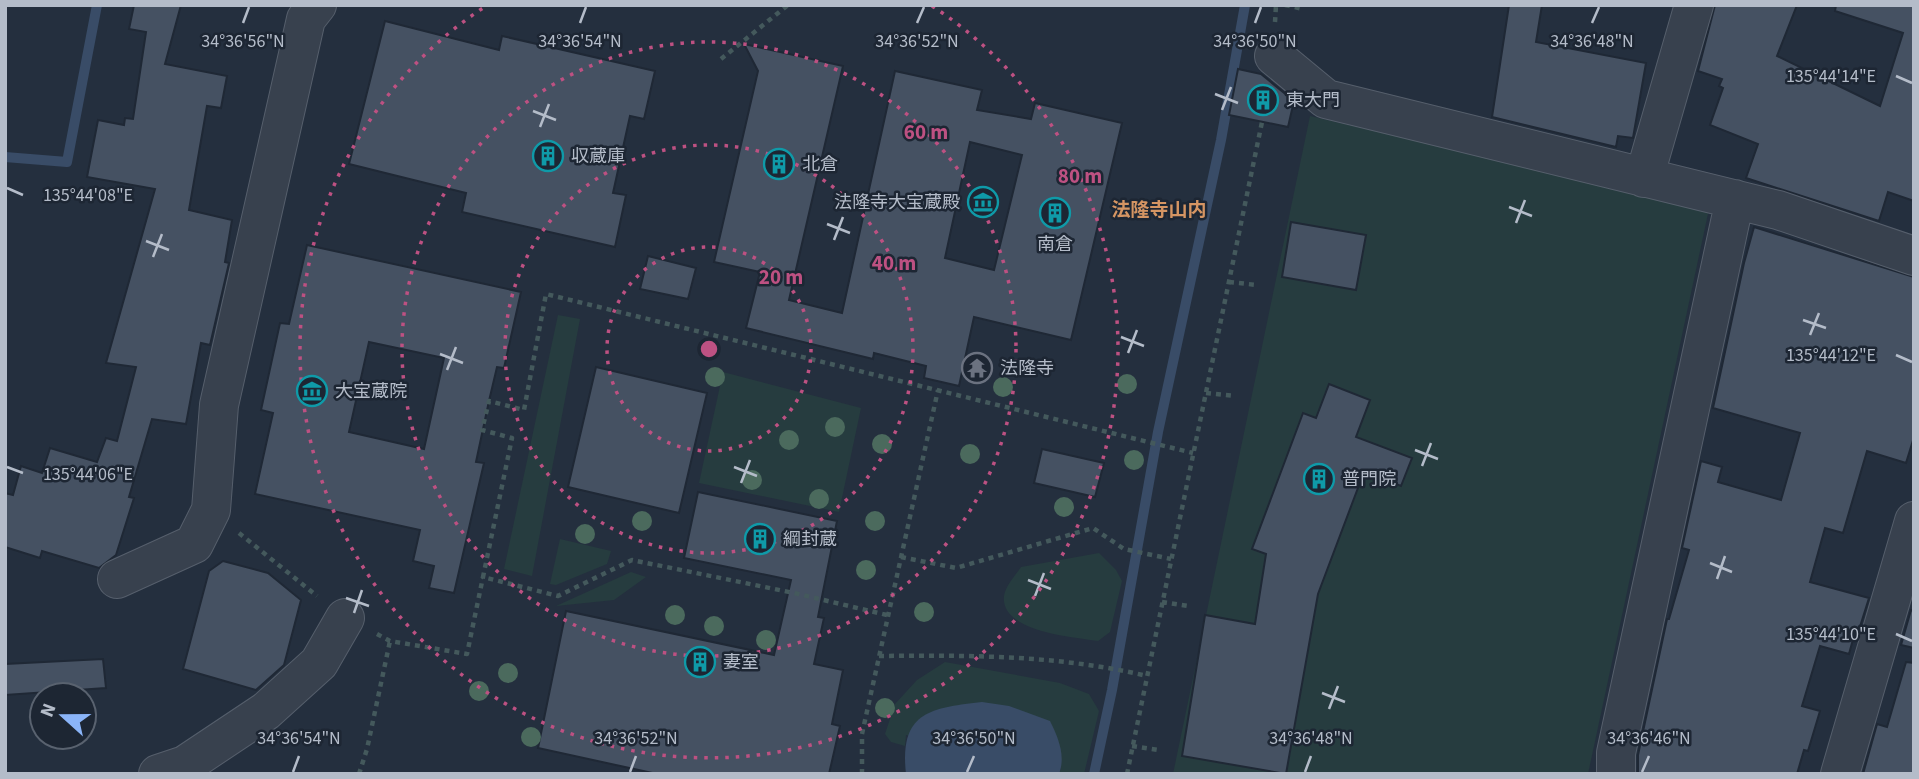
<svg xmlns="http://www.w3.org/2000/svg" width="1919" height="779" viewBox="0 0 1919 779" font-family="'Source Sans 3','Noto Sans JP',sans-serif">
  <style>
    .green { fill: #263c3f }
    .water { fill: #394c67 }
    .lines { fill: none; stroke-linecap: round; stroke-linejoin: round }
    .stream { stroke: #394c67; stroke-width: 10 }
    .building { fill: #455162; stroke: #1f2835; stroke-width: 2; fill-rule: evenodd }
    .minor-casing { stroke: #565f6c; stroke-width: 40 }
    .path { stroke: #44595c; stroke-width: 4.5; stroke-dasharray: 5 5; stroke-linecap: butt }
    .minor { stroke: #38414e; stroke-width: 38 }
    .tree { fill: #4b6a5d }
    .ticks { fill: none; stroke: #b4bcc9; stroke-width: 2.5 }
    .ring { fill: none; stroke: #bd5182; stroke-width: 3.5; stroke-dasharray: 3.5 7 }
    .labels { text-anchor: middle; stroke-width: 5; stroke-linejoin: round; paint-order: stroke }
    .poi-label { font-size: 18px; fill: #b4bcc9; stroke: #1d2633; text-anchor: start }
    .neighbourhood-label { font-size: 19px; font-weight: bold; fill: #d59563; stroke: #1d2633 }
    .ticks-label { font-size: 18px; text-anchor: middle; fill: #b4bcc9; stroke: #1d2633; stroke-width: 5; stroke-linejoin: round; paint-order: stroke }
    .centre { fill: #bd5182; stroke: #1d2633; stroke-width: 3.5 }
    .ring-label { font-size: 21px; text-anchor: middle; font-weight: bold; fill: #bd5182; stroke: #1d2633; stroke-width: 5; stroke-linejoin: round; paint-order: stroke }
  </style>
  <rect width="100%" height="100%" fill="#242f3e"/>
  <!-- green -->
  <path class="green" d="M1310 116 1709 209 1588 774H1173Z
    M558 315 580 319 532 576 504 569Z
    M723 372 861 408 839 512 699 483Z
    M560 539 611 551 607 564 556 585 550 584Z
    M1099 553 1116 570 1122 581 1110 632 1098 641C1074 637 1000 632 1004 596 1006 585 1015 576 1021 567Z
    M631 572 646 577 614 600 556 606Z
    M945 662 1060 683 1089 694 1099 711 1084 774H1059L1061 768 906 735 905 746 891 742 885 734 895 704 917 680Z"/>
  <!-- water -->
  <path class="water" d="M982 702 1009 706 1050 721C1058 737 1066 756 1059 774H906C899 712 930 708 982 702Z"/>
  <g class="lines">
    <!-- stream -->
    <path class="stream" d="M5 157 67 162 97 5
      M1094 774 1112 690 1158 432 1221 140 1245 5"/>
  </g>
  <!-- building -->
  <path class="building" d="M134 5H181L165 64 227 76 221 108 207 106 189 210 232 220 225 262 229 263 210 345 201 343 186 424 152 419 129 497 134 498 116 555 99 568 42 551 40 558 5 547V493L13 495 21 466 42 473 50 448 97 462 106 438 117 441 136 367 106 363 155 189 87 177 98 120 124 125 125 118 133 119 146 32 129 29Z
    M1509 5H1542L1536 42 1646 63 1633 138 1618 136 1616 147 1492 117Z
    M1715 5H1797L1777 56 1880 106 1903 33 1835 11 1836 5H1914V201L1888 192 1879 221 1746 178 1758 144 1710 125 1723 88 1719 86 1722 79 1698 71Z
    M385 21 499 50 502 36 655 71 644 119 630 116 613 193 626 195 615 247 462 212 466 193 349 164Z
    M744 44 843 66 789 300 842 313 895 71 982 90 977 110 1031 119 1035 103 1122 123 1071 340 974 317 959 386 924 378 926 366 874 353 873 359 746 328 760 272 714 262 758 71ZM970 142 1022 155 994 270 945 258Z
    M1238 69 1261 74 1294 101 1288 127 1229 115Z
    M1291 222 1366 235 1356 290 1282 277Z
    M1754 227 1914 277V437L1906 463 1867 451 1843 533 1825 528 1810 582 1869 598 1858 633 1855 632 1849 654 1820 646 1802 706 1820 711 1808 751 1804 750 1797 774H1638V755L1667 619H1669L1689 550 1682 548 1701 461 1722 467 1718 482 1781 500 1800 433 1713 408 1744 263Z
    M307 245 521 292 504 368 497 367 489 401 476 462 484 463 454 593 429 588 434 566 413 561 420 530 255 494 273 413 261 410 280 323 289 324ZM369 342 444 358 424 449 349 432Z
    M648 256 696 268 688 299 640 289Z
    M596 367 707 393 679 513 568 487Z
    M1329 384 1370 400 1356 437 1412 458 1401 486 1364 472 1318 594 1286 774 1182 756 1205 615 1255 624 1266 554 1252 549 1303 413 1316 418Z
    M1042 449 1104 463 1095 497 1034 483Z
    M698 492 837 521 818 617 824 618 814 664 843 670 832 724 840 726 829 774H657L538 748 566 611 774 655 791 580 684 558Z
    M223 561 268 573 301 600 284 665 256 690 183 669 209 571Z
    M1911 610 1914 611V648L1901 645Z
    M103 659 106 688 5 695V664Z
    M1906 662 1914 663V774H1863L1877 724 1887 727Z"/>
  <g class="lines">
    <!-- minor casing -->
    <g class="minor-casing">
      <path id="minor" d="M1274 56 1326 99 1778 210 1914 256
        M1644 178 1694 5
        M117 579 194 544 211 510 219 405 306 19 317 5
        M158 774 185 765 266 711 319 663 345 618
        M1616 774V753L1735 199
        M1840 774 1914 521"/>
    </g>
    <!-- path -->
    <path class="path" d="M1285 5 1303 9
      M1275 22 1276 5
      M721 59 788 5
      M1229 282 1257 285
      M1206 393 1235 396
      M239 533 317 596
      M901 557 956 568 1093 528 1124 549 1171 559
      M1162 602 1188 606
      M887 615 794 593 632 560 558 596 483 577 512 438 482 430 489 401 524 410 546 294 1193 453
      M377 634 390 641 467 654 483 577
      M879 656C969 655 1059 655 1147 676
      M1132 746 1158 750
      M359 774 367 749 390 641
      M862 774V734L938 390
      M1127 774 1262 122"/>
    <!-- minor -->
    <use href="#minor" class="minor"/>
  </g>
  <!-- trees -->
  <g class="tree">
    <circle cx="715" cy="377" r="10"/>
    <circle cx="1127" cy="384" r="10"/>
    <circle cx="1003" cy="387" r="10"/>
    <circle cx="835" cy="427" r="10"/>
    <circle cx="789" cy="440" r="10"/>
    <circle cx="882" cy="444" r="10"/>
    <circle cx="970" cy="454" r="10"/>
    <circle cx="1134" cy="460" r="10"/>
    <circle cx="752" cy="480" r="10"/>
    <circle cx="819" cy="499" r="10"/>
    <circle cx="1064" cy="507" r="10"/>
    <circle cx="642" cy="521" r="10"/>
    <circle cx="875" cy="521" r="10"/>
    <circle cx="585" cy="534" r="10"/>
    <circle cx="866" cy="570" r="10"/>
    <circle cx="924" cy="612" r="10"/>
    <circle cx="675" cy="615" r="10"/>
    <circle cx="714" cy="626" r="10"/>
    <circle cx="766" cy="640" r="10"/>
    <circle cx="508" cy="673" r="10"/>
    <circle cx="479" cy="691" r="10"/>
    <circle cx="885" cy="708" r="10"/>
    <circle cx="531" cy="737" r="10"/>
  </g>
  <!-- ticks -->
  <path class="ticks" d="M243 23 249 7M580 23 586 7M917 23 924 7M1255 23 1261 7M1592 23 1599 7M1896 76 1912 83M1215 94 1238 103M1222 110 1231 87M533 111 556 120M540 127 549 104M7 188 23 195M1509 207 1532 216M1516 223 1525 200M827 224 850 233M834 240 843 217M146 241 169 250M153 257 162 234M1803 320 1826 328M1810 335 1819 313M1121 337 1144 346M1128 353 1137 330M440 354 463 363M1896 355 1912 362M447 370 456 347M1415 450 1438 459M1422 466 1431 443M7 467 23 473M734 467 757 476M741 483 750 460M1710 563 1732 572M1717 579 1725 556M1028 580 1051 589M1035 596 1044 573M346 598 369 606M354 613 362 590M1896 634 1912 641M1322 693 1345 702M1329 709 1338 686M293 772 299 756M630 772 636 756M967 772 974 756M1305 772 1311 756M1642 772 1649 756"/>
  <!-- distance rings -->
  <g class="ring">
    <circle cx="709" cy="349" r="102"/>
    <circle cx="709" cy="349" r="204"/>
    <circle cx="709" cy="349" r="307"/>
    <path d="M932 6A409 409 0 1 1 486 6"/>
  </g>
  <!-- icons -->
  <defs>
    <g id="building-ring" transform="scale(1.575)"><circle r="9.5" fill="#1d2633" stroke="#0f9aa8" stroke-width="1.5"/><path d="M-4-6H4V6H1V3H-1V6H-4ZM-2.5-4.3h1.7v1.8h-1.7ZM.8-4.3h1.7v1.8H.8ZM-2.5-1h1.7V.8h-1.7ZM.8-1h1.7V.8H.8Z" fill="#0f9aa8"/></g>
    <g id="museum-ring" transform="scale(1.575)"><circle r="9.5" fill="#1d2633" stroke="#0f9aa8" stroke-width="1.5"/><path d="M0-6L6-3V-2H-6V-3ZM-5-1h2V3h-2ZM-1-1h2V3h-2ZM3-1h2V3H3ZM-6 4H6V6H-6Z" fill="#0f9aa8"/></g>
    <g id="temple-ring" transform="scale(1.575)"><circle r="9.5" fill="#1d2633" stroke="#6b7280" stroke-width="1.5"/><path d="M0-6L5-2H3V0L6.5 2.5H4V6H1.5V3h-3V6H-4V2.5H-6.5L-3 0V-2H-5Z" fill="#6b7280"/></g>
  </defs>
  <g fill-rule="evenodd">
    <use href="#building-ring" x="1263" y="100"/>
    <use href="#building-ring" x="548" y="156"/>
    <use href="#building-ring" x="779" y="164"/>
    <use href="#museum-ring" x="983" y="202"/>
    <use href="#building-ring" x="1055" y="213"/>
    <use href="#temple-ring" x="977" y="368"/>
    <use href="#museum-ring" x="312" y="391"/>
    <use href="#building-ring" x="1319" y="479"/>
    <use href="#building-ring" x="760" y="539"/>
    <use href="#building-ring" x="700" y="662"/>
  </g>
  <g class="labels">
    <!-- poi labels -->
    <g class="poi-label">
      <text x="1286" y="106">東大門</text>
      <text x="571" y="162">収蔵庫</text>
      <text x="802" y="170">北倉</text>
      <text x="960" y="208" text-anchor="end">法隆寺大宝蔵殿</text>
      <text x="1055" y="250" text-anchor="middle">南倉</text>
      <text x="1000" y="374">法隆寺</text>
      <text x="335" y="397">大宝蔵院</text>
      <text x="1342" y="485">普門院</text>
      <text x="783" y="545">綱封蔵</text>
      <text x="723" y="668">妻室</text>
    </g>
    <!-- neighbourhood labels -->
    <g class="neighbourhood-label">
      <text x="1159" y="216">法隆寺山内</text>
    </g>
  </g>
  <g class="ticks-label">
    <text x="580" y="47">34°36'54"N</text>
    <text x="243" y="47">34°36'56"N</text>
    <text x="917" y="47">34°36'52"N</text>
    <text x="1255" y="47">34°36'50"N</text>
    <text x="1592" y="47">34°36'48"N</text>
    <text x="1831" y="82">135°44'14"E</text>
    <text x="88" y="201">135°44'08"E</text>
    <text x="1831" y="361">135°44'12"E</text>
    <text x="88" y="480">135°44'06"E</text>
    <text x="1831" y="640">135°44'10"E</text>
    <text x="299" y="744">34°36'54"N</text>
    <text x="636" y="744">34°36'52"N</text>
    <text x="974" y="744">34°36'50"N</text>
    <text x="1311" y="744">34°36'48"N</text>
    <text x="1649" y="744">34°36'46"N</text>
  </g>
  <circle cx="709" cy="349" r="10" class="centre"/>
  <g class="ring-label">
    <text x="926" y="139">60 m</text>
    <text x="1080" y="183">80 m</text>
    <text x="894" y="270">40 m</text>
    <text x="781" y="284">20 m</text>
  </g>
  <!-- border -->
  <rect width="1919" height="779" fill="none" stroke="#b4bcc9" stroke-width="14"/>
  <!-- north arrow -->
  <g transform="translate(63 716) rotate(291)"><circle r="33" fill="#1d2633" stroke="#59626f" stroke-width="2"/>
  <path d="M0-5L12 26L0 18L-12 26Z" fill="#8ab4f8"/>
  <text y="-10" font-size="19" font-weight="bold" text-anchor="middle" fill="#b4bcc9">N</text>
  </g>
</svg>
